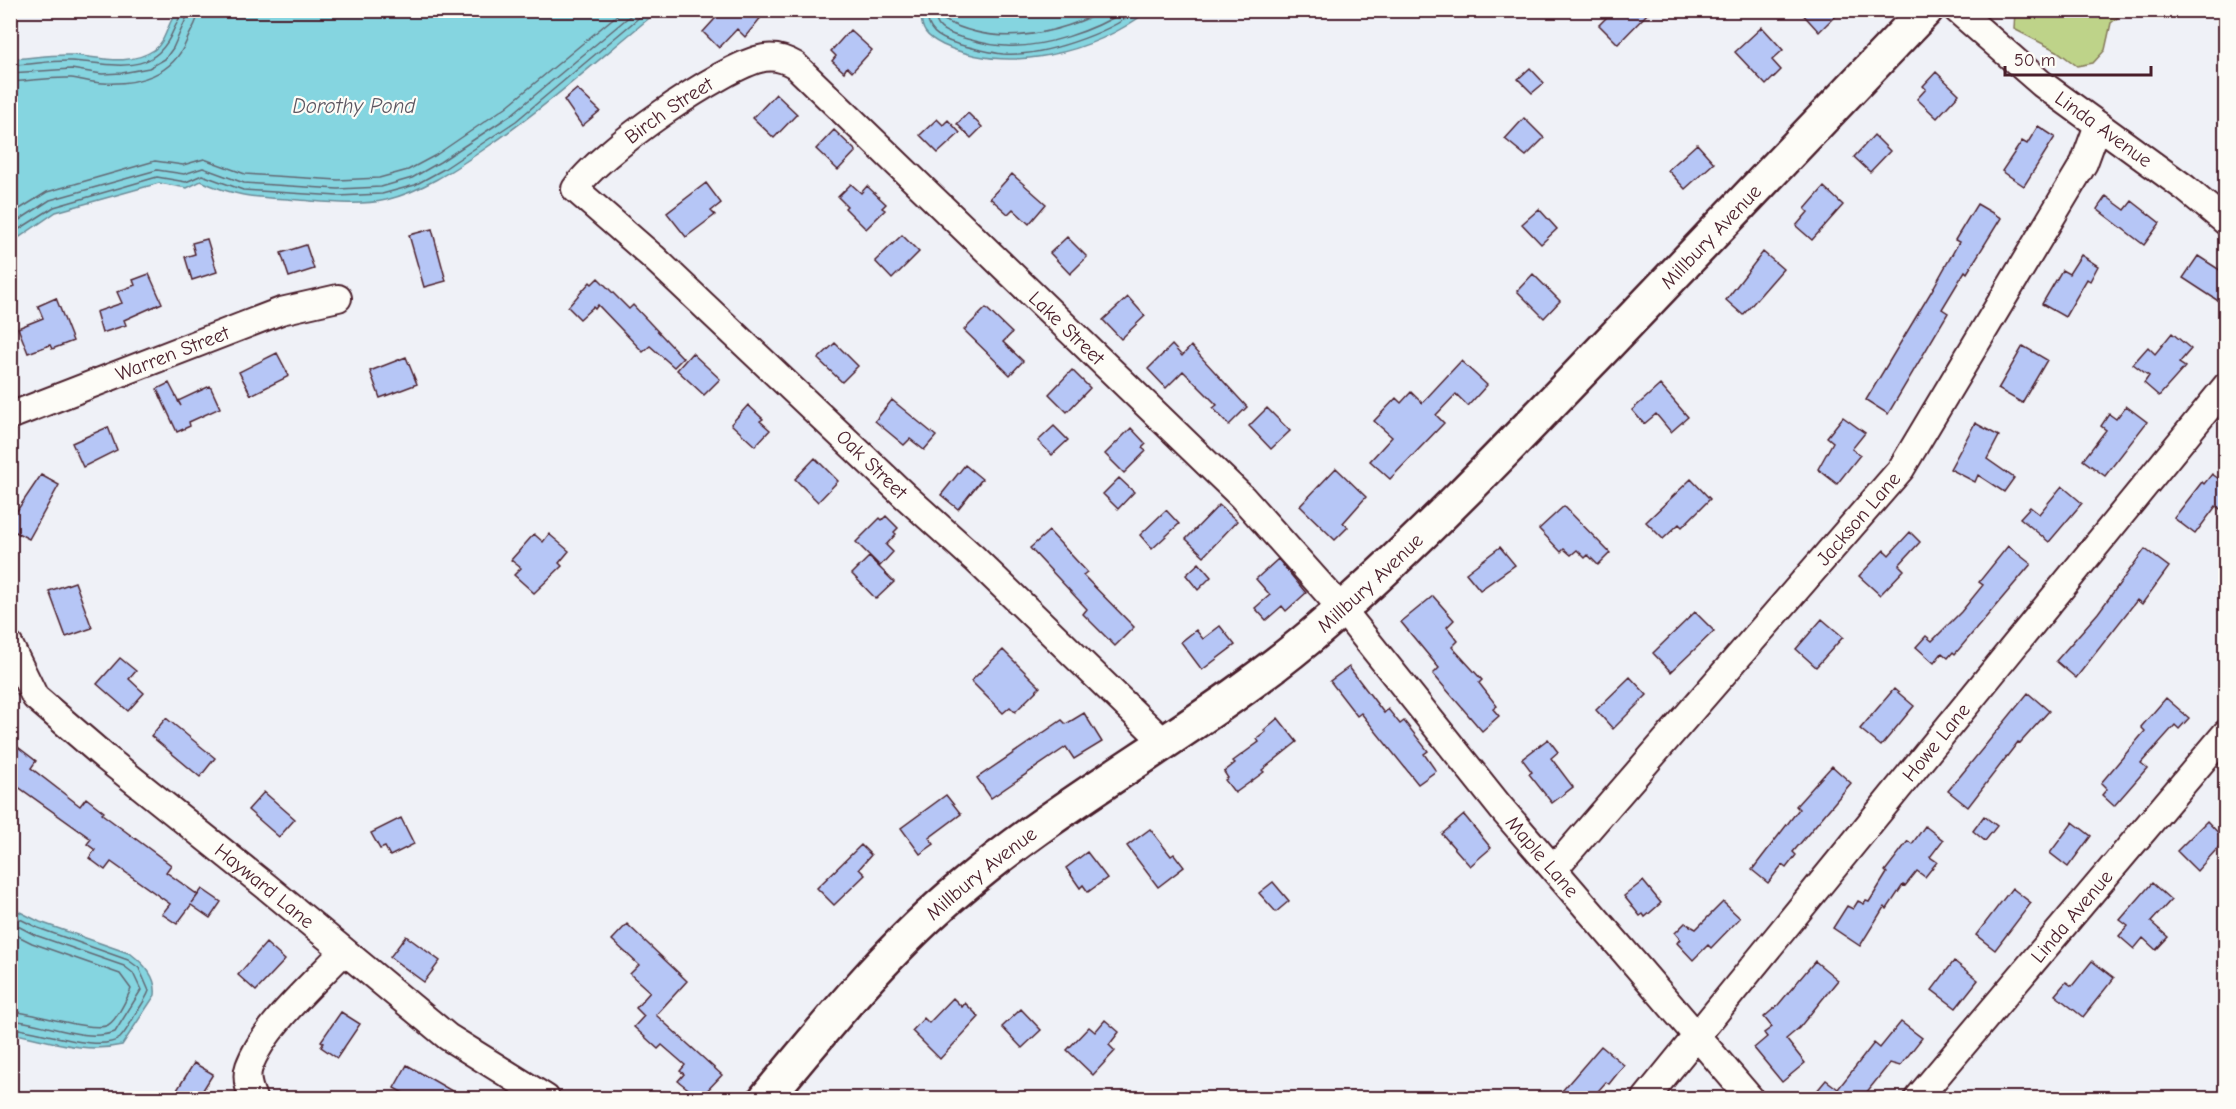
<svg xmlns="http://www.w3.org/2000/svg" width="2236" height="1109" viewBox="0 0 2236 1109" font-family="'Comic Neue',sans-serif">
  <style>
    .green { fill: #bed389; stroke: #84795a; stroke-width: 1.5 }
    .water { fill: #85d5e0; stroke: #6d8c98; stroke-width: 1.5 }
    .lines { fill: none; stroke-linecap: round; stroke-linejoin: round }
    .shore { stroke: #626873; stroke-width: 1.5 }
    .building { fill: #b6c6f6; stroke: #4a1f2b; stroke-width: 1.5 }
    .minor-casing { stroke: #4a1f2b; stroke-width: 30 }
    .major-casing { stroke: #4a1f2b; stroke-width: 38 }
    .minor { stroke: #fdfcf7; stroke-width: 26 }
    .major { stroke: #fdfcf7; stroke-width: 33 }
    .labels { text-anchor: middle; stroke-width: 4.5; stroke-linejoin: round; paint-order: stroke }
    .street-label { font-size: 20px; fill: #4a1f2b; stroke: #fdfcf7 }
    .water-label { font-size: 21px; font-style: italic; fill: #5c5661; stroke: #fdfcf7 }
  </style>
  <rect width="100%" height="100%" fill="#eff1f7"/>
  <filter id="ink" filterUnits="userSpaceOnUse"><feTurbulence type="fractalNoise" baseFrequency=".0167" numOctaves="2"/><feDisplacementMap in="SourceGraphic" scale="12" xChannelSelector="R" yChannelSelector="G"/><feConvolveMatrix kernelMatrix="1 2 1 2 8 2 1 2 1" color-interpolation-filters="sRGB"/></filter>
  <g filter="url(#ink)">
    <!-- green -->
    <path class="green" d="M2015 11V10L2126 11 2111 23 2105 50 2093 63 2077 66 2057 51 2014 29Z"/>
    <!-- water -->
    <path class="water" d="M922 10H1148V11C1093 53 1009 75 943 45 927 37 919 30 922 10Z
      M178 11 179 10 658 11C600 58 545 108 483 150 452 171 422 191 386 200 359 206 326 202 299 200 260 197 237 198 201 181L187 188 159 183 56 212 11 243V59C30 58 52 54 72 55 99 57 129 67 154 50 167 41 167 21 178 11Z
      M10 907 40 922 131 954C144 964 157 977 155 995L122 1045C83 1054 49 1040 11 1033Z"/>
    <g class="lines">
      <!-- shore -->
      <path class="shore" d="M927 10C926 31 938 38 957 44 972 48 987 52 1003 54 1042 57 1107 34 1138 10
        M935 10C934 28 944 32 960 37 975 41 990 46 1006 46 1044 48 1094 31 1126 10
        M944 10V20C997 48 1055 35 1106 10
        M10 65C31 65 51 60 71 61 111 63 153 79 173 31 176 24 181 17 182 10
        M10 73 71 69 102 74 122 73 149 68 165 59 173 48 190 10
        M10 82C30 81 51 77 71 78 81 79 92 83 103 83 138 85 173 75 187 40 191 30 198 22 199 10
        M10 215 47 192 155 161 183 165 204 159 245 174 338 180 379 178 408 170 436 155 506 107 623 10
        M10 226 50 200 157 170 184 174 203 168 244 183 338 189 381 187 412 178 440 162 511 115 637 10
        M10 235 54 207 157 177 186 182 202 175 243 190 338 196 382 194 415 185 444 169 516 121 648 10
        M10 914 38 928 128 960 139 968 149 991C146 999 140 1007 135 1015 131 1022 126 1032 120 1038 100 1054 36 1029 10 1028
        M10 922 35 935 124 966 133 973 141 990 115 1032C84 1043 44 1022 10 1020
        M10 932 32 943 120 974 131 989C127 998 118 1019 108 1025 94 1033 32 1012 10 1011"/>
    </g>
    <!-- building -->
    <path class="building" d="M723 10H767L745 37 737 29 719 48 703 32Z
      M1614 10H1651L1618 44 1599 25Z
      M1799 10H1841L1819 32Z
      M1762 27 1783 50 1772 60 1781 70 1766 85 1735 52Z
      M850 30 872 50 852 72 847 67 844 72 832 61 836 56 831 51Z
      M1530 68 1544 83 1532 93 1518 79Z
      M1936 72 1959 94 1937 118 1917 99 1926 89 1923 86Z
      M577 89 600 111 582 126 564 100Z
      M776 94 797 114 774 138 753 118Z
      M968 113 982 127 971 138 957 124Z
      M1524 118 1544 138 1526 156 1505 139Z
      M937 119 943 125 948 120 960 133 938 153 920 135Z
      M2038 126 2055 137 2024 186 2002 171 2022 141 2027 144Z
      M834 130 856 151 838 170 816 149Z
      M1874 135 1890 151 1870 172 1854 157Z
      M1697 144 1714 163 1685 189 1668 170Z
      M1012 174 1046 204 1029 224 1013 209 1008 214 990 198Z
      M706 183 721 203 711 211 715 215 686 237 667 213Z
      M851 184 861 193 867 186 886 204 882 208 885 210 866 229 845 208 847 206 838 197Z
      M1824 187 1843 205 1812 240 1796 226 1808 212 1805 209Z
      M2106 196 2125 210 2132 201 2160 223 2144 245 2097 209Z
      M1977 204 2001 218 1967 273 1965 271 1942 309 1948 313 1888 414 1866 400 1931 292 1959 242 1955 240Z
      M1539 209 1557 229 1541 244 1522 224Z
      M432 229 446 281 424 287 409 235Z
      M902 235 919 252 892 279 875 261Z
      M1067 237 1087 257 1070 274 1050 253Z
      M207 239 217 272 192 280 185 257 195 254 192 243Z
      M306 245 314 269 289 277 281 253Z
      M1763 252 1783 269 1743 315 1726 300Z
      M2081 255 2098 266 2090 281 2087 279 2065 317 2042 304 2062 270 2069 274Z
      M2198 256 2226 274V306L2183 278Z
      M149 274 162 303 124 320 126 325 102 333 96 312 122 303 117 292 135 285 133 280Z
      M1533 274 1560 301 1544 318 1517 291Z
      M598 278 629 309 633 305 683 358 674 367 650 346 643 352 598 305 595 309 593 307 580 319 568 307 590 282 592 284Z
      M1128 297 1145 316 1121 339 1103 320Z
      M56 298 73 341 52 349 50 345 28 353 18 328 43 318 38 306Z
      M986 308 1012 333 1003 342 1023 361 1010 375 964 330Z
      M2172 333 2191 349 2179 363 2185 367 2159 396 2144 383 2149 376 2133 364 2148 347 2155 354Z
      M835 343 858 366 842 382 818 359Z
      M1172 345 1182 356 1191 346 1247 407 1229 425 1213 408 1217 405 1183 371 1166 388 1148 369Z
      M2023 346 2047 360 2022 403 1998 389Z
      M277 353 289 376 251 395 239 372Z
      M692 353 720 379 704 395 677 370Z
      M406 357 417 384 380 398 370 371Z
      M1461 361 1487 385 1468 406 1456 394 1436 415 1444 423 1390 479 1370 461 1392 437 1374 421 1396 398 1401 403 1411 392 1422 403Z
      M1072 370 1090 388 1067 412 1049 394Z
      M169 383 181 406 178 401 210 386 220 408 189 422 190 426 177 432 157 389Z
      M1660 385 1688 417 1671 432 1656 414 1644 424 1632 410Z
      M892 400 936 436 924 450 910 439 904 445 875 421Z
      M748 405 763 419 760 421 770 430 755 446 731 424Z
      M2126 406 2147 422 2105 476 2083 460 2106 430 2101 426 2109 414 2116 419Z
      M1267 408 1290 431 1271 449 1249 426Z
      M1843 417 1865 433 1852 449 1860 455 1837 484 1818 469 1833 442 1827 437Z
      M1975 423 1999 436 1987 459 2014 478 2004 492 1978 475 1975 482 1950 469Z
      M1054 426 1068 440 1052 455 1038 441Z
      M108 427 117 450 83 467 72 443Z
      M1131 428 1146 444 1142 448 1146 451 1124 473 1105 454Z
      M815 458 838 481 818 502 795 479Z
      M965 465 982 479 958 509 941 495Z
      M1336 468 1366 497 1343 523 1348 527 1335 540 1300 506Z
      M2212 474 2226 484V513L2216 506 2195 534 2174 518 2202 482 2204 484Z
      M41 475 59 485 29 539 10 529V521Z
      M1119 478 1134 492 1118 509 1103 494Z
      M1691 479 1710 499 1682 527 1679 524 1663 539 1646 522Z
      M2062 486 2082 503 2049 542 2020 518 2030 507 2039 514Z
      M1219 505 1237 521 1204 556 1186 539Z
      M1564 506 1610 553 1598 565 1588 555 1585 558 1577 550 1571 555 1564 549 1561 552 1539 529Z
      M1166 510 1179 524 1152 549 1140 535Z
      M886 516 898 528 894 532 896 534 886 545 893 552 880 566 856 542 880 518 882 520Z
      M1049 531 1087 572 1083 575 1134 627 1115 646 1083 614 1087 609 1030 548Z
      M1910 532 1920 542 1899 565 1904 570 1880 595 1859 576 1884 550 1889 555Z
      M534 534 543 542 549 534 569 551 559 563 562 566 534 593 514 575 521 568 511 560Z
      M2008 546 2031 564 1955 654 1953 652 1948 658 1942 653 1934 663 1916 647 1926 636 1932 641 1961 612 1983 585 1979 582Z
      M1500 547 1515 565 1480 590 1466 573Z
      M2145 549 2169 567 2142 604 2137 600 2076 678 2056 661 2098 613Z
      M869 557 894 582 876 599 852 574Z
      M1278 559 1306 593 1286 611 1282 606 1266 620 1255 608 1270 595 1256 579Z
      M1199 563 1211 577 1198 590 1186 575Z
      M75 582 92 628 66 637 49 591Z
      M1433 596 1454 620 1447 627 1458 641 1452 647 1482 680 1479 683 1497 706 1493 709 1499 716 1482 731 1433 674 1439 668 1401 622Z
      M1695 612 1714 631 1671 672 1653 653Z
      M1822 619 1843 637 1816 667 1796 649Z
      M1220 626 1235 645 1202 670 1181 642 1196 630 1203 639Z
      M1003 650 1040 687 1015 712 1010 707 1003 713 971 681Z
      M120 658 136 671 129 679 144 693 128 711 97 684Z
      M1349 667 1384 713 1388 709 1400 724 1404 721 1428 751 1424 754 1436 771 1418 784 1361 713 1357 716 1330 681Z
      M1630 677 1647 695 1613 729 1596 710Z
      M1894 689 1914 706 1881 746 1860 729Z
      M2028 693 2049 711 2020 743 2018 742 1968 807 1948 791Z
      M2166 698 2189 718 2179 729 2175 725 2141 763 2147 768 2114 806 2102 795 2107 789 2101 783 2145 731 2141 727Z
      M1084 713 1102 742 1074 759 1066 747 991 798 977 778 1062 720 1066 724Z
      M166 718 215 758 200 777 151 736Z
      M1278 718 1297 742 1262 770 1264 772 1235 793 1225 780 1228 778 1224 772 1235 763 1233 761 1259 742 1257 739 1266 732 1264 730Z
      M1548 739 1558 752 1551 758 1573 787 1552 803 1529 774 1532 772 1522 759Z
      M10 741 36 761 31 768 80 806 86 798 104 812 102 814 171 865 166 872 198 895 192 903 202 889 221 902 210 918 191 905 177 924 162 914 170 904 111 862 105 870 89 858 95 850 87 844 91 839 10 781Z
      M1832 766 1851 783 1793 852 1796 855 1786 868 1782 865 1768 883 1752 870 1799 809 1796 806Z
      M264 792 295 819 279 837 248 810Z
      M946 795 961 814 929 838 934 844 920 854 901 828Z
      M1464 815 1491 848 1470 866 1442 834Z
      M1984 816 1997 826 1985 841 1973 831Z
      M401 818 414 844 390 856 385 847 380 849 371 833Z
      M2207 821 2225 840 2197 871 2177 851Z
      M2073 822 2091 836 2068 867 2050 853Z
      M1925 826 1943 840 1930 857 1937 862 1925 877 1917 871 1905 886 1903 885 1887 909 1884 907 1860 946 1833 928 1847 906 1853 909 1858 901 1864 904 1866 901 1869 902 1887 873 1885 871 1908 841 1912 844Z
      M1150 829 1171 856 1174 854 1184 867 1158 887 1127 846Z
      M861 845 871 855 859 869 865 875 834 905 817 888Z
      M1087 852 1107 878 1088 892 1083 885 1080 888 1066 868Z
      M1643 881 1661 903 1645 917 1643 914 1640 916 1624 896Z
      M1273 882 1289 901 1276 912 1259 893Z
      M2152 883 2171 900 2151 922 2168 937 2156 950 2143 938 2134 949 2119 936 2128 926 2120 920Z
      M2012 888 2031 903 1995 950 1976 935Z
      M1723 902 1740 918 1711 948 1708 945 1693 960 1677 943 1680 939 1675 933 1685 923 1696 929Z
      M627 924 687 981 656 1015 722 1075 700 1098 678 1081 684 1074 680 1071 685 1065 662 1045 658 1049 634 1027 644 1016 636 1008 650 992 630 974 639 965 612 940Z
      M406 936 440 961 424 982 390 957Z
      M266 943 285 960 256 991 238 975Z
      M1815 961 1838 980 1799 1028 1786 1039 1805 1063 1782 1082 1754 1048 1767 1037 1764 1033 1772 1027 1764 1017 1778 1005Z
      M1954 961 1978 980 1956 1008 1932 990Z
      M2092 961 2114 978 2083 1017 2055 995 2066 982 2072 986Z
      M953 998 962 1007 965 1003 979 1017 940 1059 912 1031 924 1018 929 1023Z
      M1021 1009 1041 1030 1022 1048 1002 1027Z
      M341 1012 360 1024 337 1058 321 1047 324 1043 321 1041Z
      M1105 1020 1119 1032 1109 1045 1115 1051 1093 1075 1067 1050 1089 1027 1095 1032Z
      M1901 1022 1922 1038 1900 1066 1890 1063 1862 1098H1811L1826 1080 1838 1089 1874 1043 1880 1048Z
      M1601 1046 1624 1065 1609 1084 1606 1082 1592 1098H1556Z
      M194 1063 213 1074 198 1098H172Z
      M407 1065 464 1098H412L394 1088Z"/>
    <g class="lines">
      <!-- minor casing -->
      <g class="minor-casing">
        <g id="minor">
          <path id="s1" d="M1957 10 2042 84 2185 188 2226 222"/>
          <path id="s2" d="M10 416 281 311 338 298"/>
          <path id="s3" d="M10 646 35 697 106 758 267 887 448 1037 546 1098"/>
          <path id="s4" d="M1166 744 975 559 904 495 653 257 575 189C597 154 723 65 764 58 775 56 785 59 795 65L1242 497 1342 609 1501 808 1750 1098"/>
          <path id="s5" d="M1554 869 1901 469 2084 163 2098 125"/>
          <path d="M253 1098C249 1089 245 1078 249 1067 263 1027 314 983 343 952"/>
          <path id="s6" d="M1646 1098 2226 386"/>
          <path id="s7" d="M1918 1098 2226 733"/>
        </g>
      </g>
      <!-- major casing -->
      <g class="major-casing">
        <g id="major">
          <path id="s8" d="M766 1098C827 1025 888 948 962 887 1076 790 1212 723 1325 624 1424 537 1514 442 1605 347 1712 235 1819 123 1926 10"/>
        </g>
      </g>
      <!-- minor -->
      <use href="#minor" class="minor"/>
      <!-- major -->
      <use href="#major" class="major"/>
    </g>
  </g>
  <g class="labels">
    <!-- street labels -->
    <g class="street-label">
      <text dy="7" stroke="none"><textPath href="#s4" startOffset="934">Birch Street</textPath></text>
      <text dy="7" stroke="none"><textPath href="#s1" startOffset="189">Linda Avenue</textPath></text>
      <text dy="7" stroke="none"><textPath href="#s8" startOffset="1284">Millbury Avenue</textPath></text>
      <text dy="7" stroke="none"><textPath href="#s4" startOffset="1454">Lake Street</textPath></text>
      <text dy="7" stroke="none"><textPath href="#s2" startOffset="174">Warren Street</textPath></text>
      <text transform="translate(872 464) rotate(44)" y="7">Oak Street</text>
      <text dy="7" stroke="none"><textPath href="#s5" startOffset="464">Jackson Lane</textPath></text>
      <text dy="7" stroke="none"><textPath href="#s8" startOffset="798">Millbury Avenue</textPath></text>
      <text dy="7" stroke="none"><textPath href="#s6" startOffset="459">Howe Lane</textPath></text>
      <text dy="7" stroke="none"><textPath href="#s4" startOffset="2166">Maple Lane</textPath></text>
      <text dy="7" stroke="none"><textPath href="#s8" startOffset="312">Millbury Avenue</textPath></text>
      <text dy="7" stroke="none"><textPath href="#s3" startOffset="354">Hayward Lane</textPath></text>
      <text dy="7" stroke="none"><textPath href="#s7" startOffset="238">Linda Avenue</textPath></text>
    </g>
    <!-- water labels -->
    <g class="water-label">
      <text x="354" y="113">Dorothy Pond</text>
    </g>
  </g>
  <!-- margin -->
  <rect width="2236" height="1109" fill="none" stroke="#fdfcf7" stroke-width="36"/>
  <rect x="18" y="18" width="2200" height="1073" fill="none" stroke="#4a1f2b" stroke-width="2" filter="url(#ink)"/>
  <!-- scale -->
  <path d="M2005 66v9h146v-9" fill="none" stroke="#4a1f2b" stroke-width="3"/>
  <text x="2014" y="66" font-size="18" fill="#4a1f2b" stroke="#fdfcf7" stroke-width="4.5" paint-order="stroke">50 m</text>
</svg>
